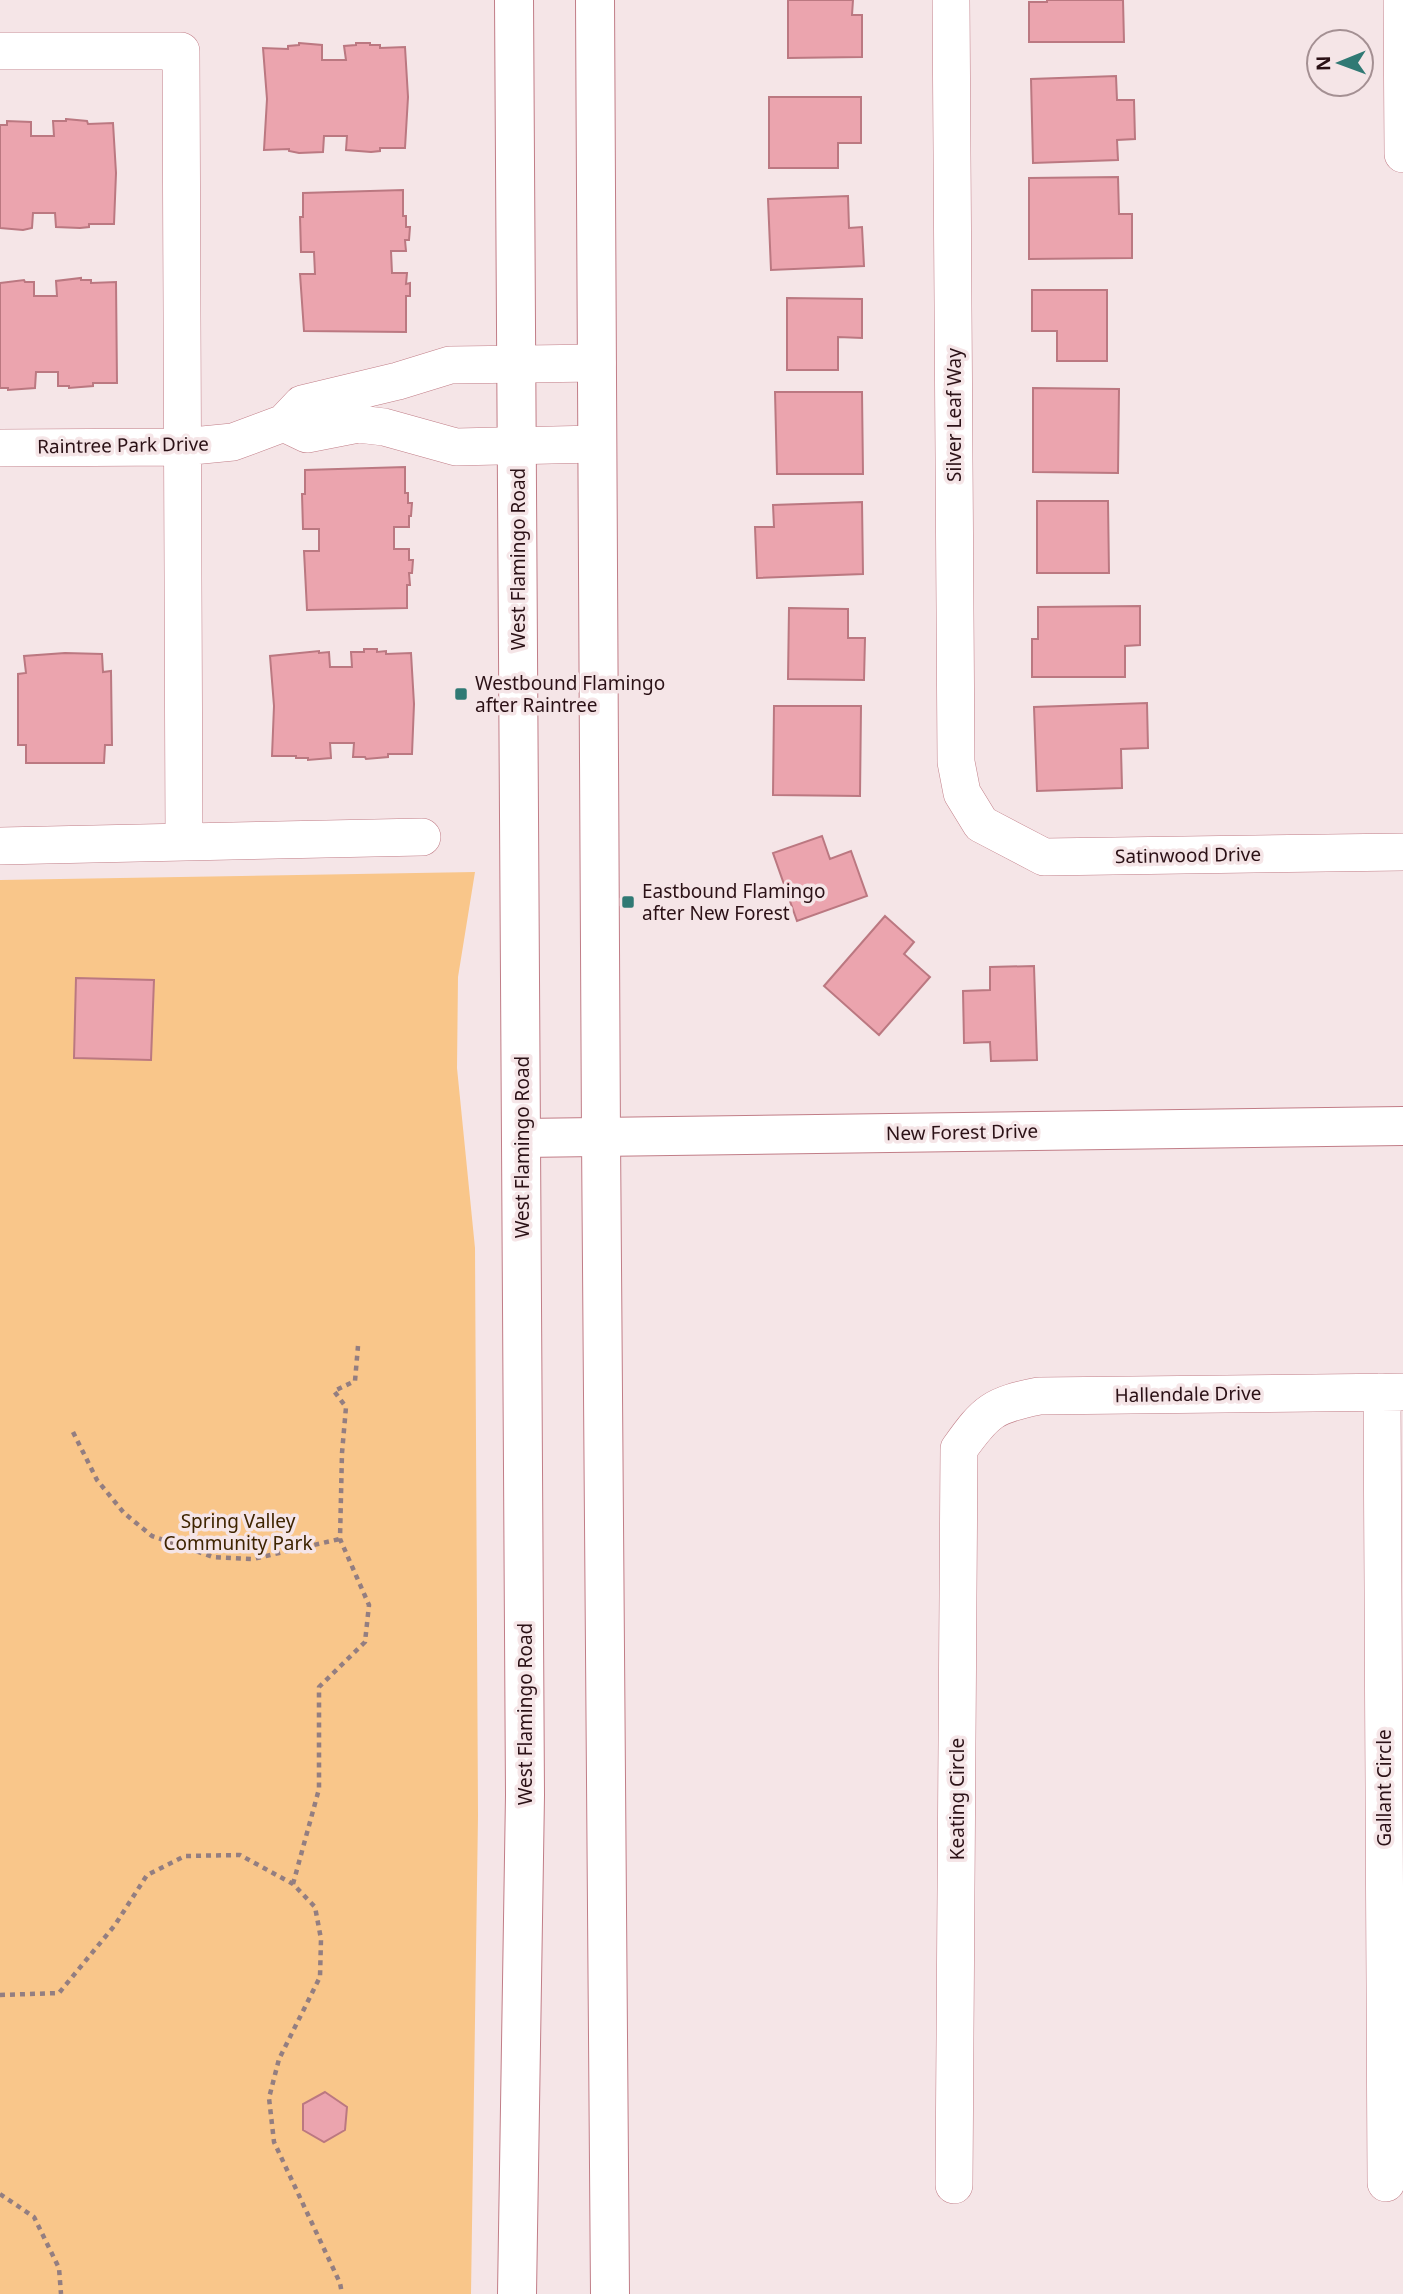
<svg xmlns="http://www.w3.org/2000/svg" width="1403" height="2294" viewBox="0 0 1403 2294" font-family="'Noto Sans',sans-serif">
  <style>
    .green { fill: #f9c68a }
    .building { fill: #eba4ae; stroke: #bb7881; stroke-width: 2 }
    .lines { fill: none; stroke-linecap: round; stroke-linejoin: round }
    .minor-casing { stroke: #c17d87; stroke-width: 38 }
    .tertiary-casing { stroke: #c17d87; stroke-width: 40 }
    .primary-casing { stroke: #c17d87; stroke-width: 40 }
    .path { stroke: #937e81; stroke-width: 4.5; stroke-dasharray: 5 5; stroke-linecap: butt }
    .minor { stroke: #fff; stroke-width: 37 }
    .tertiary { stroke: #fff; stroke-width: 38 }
    .primary { stroke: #fff; stroke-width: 38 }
    .poi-dot { fill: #307974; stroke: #f5e5e7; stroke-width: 2.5 }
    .labels { text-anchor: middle; stroke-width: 7; stroke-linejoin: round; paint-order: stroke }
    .street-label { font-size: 19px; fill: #2b1116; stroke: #f5e5e7 }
    .poi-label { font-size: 19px; fill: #2b1116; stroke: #f5e5e7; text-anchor: start }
    .park-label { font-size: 19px; fill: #3e2401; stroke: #f5e5e7 }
  </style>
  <rect width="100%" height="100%" fill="#f5e5e7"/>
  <!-- green -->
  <path class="green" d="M475 872 458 977 457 1068 475 1248 478 1816 471 2294H0V880Z"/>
  <!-- building -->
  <path class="building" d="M788 0H853L852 15H862V57L788 58Z
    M1047 0H1123L1124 42H1029V2H1047Z
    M299 43 322 45V60H346L344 46 356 45V43H370V45H380V48L405 47 408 97 405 148H380V151L371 152 346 150 347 136H324L323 152 299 153 289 151V149L264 150 267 99 263 48 288 49V46L299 45Z
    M1116 76 1117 100H1134L1135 139 1117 140 1118 160 1033 163 1031 79Z
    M769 97H861V143H838V168H769Z
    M66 119 87 121 88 124 113 123 116 173 114 224H89V227L80 228 56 227 55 213H33L32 228 23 230 0 228V125H7V121L31 122V136H54L53 121H66Z
    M1118 177 1119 214H1132V258L1029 259V178Z
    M403 190V216H406V227H410L409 240H405L406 251H391L392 273H407L406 284 410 283V296H406V332L304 331 300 274H315L314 252H301L300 217H303V193Z
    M848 196 849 228 862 227 864 266 771 270 768 199Z
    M81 278V280H91V283L116 282 117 383H93V386L69 388V386H58V372H36L35 388 8 390V388H0V283L24 280 25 282H34V296H57L56 281Z
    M1032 290H1107V361H1057V331H1032Z
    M787 298 862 299V338L838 337V370H787Z
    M1033 388 1119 389 1118 473 1033 472Z
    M775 392H862L863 474H777Z
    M405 467V493H408V503H412L411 516H409V527H394V549H409V560H413L412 573H409L410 585H407V608L307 610 304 551H319V529H303L302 494H305V470Z
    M1037 501H1108L1109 573H1037Z
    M862 502 863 574 757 578 755 527H774L773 505Z
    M1140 606V645L1125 646V677H1032V639H1038V607Z
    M789 608 848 609V638H865L864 680 788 679Z
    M364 649H377V652L386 651V654L411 653 414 704 412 754H388V757L366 759 365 757H353L354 743H330L331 758 308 760V758H296V756H272L274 706 270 656 319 651V653L329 652 330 667H352L351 652H364Z
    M65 653 102 654 103 672 111 671 112 745H105L104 763H26V745H18V674L26 673 24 656Z
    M1147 703 1148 748 1121 749 1122 788 1037 791 1034 707Z
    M774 706H861L860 796 773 795Z
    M822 836 830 859 851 851 867 896 797 921 773 853Z
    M885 916 914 942 904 954 930 977 879 1035 824 986Z
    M1034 966 1037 1060 991 1061 990 1042 964 1043 963 991 990 990V967Z
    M76 978 154 980 151 1060 74 1058Z
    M325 2092 347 2107 345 2130 324 2142 303 2130V2104Z"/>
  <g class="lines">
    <!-- minor casing -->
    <g class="minor-casing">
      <path id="minor" d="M951 0 956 762 962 793 981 824 1044 857 1403 852
        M1402 0 1403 154
        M0 51H181L184 841
        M284 423 307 434 358 424 384 427 456 447 597 444
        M0 448 182 447 233 442 284 423 302 404 398 381 450 365 597 363
        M0 846 422 837
        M1382 1392 1386 2183
        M954 2185 959 1449C986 1411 993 1405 1039 1396L1403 1392"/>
    </g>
    <!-- tertiary casing -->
    <g class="tertiary-casing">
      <path id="tertiary" d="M522 1138 1403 1126"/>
    </g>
    <!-- primary casing -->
    <g class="primary-casing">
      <path id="primary" d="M514 0 525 1795 517 2294
        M595 0 601 1137 610 2294"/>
    </g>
    <!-- path -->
    <path class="path" d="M73 1432 97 1480 124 1513 152 1536 213 1557 253 1559 340 1539
      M293 1884 319 1789V1687L365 1642 369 1605 340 1539 342 1453 346 1407 334 1391 355 1381 358 1346
      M0 1995 59 1993 115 1925 147 1875 185 1856 240 1855 293 1884 315 1907 321 1939 320 1977 279 2059 269 2098 274 2142 340 2283 342 2294
      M0 2194 34 2217 59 2268 61 2294"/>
    <!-- minor -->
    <use href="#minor" class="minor"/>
    <!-- tertiary -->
    <use href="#tertiary" class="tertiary"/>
    <!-- primary -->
    <use href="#primary" class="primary"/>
  </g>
  <!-- markers -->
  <g class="poi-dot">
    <rect x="454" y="687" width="14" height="14" rx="3.5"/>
    <rect x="621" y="895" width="14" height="14" rx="3.5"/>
  </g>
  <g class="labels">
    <!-- street labels -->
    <g class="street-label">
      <text transform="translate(954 415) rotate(-90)" y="7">Silver Leaf Way</text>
      <text transform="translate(123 445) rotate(-1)" y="7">Raintree Park Drive</text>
      <text transform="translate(518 559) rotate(-90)" y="7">West Flamingo Road</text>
      <text transform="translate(1188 855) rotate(-1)" y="7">Satinwood Drive</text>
      <text transform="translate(962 1132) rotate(-1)" y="7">New Forest Drive</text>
      <text transform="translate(522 1147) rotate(-90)" y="7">West Flamingo Road</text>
      <text transform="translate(1188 1394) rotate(-1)" y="7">Hallendale Drive</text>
      <text transform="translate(525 1714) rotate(-90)" y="7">West Flamingo Road</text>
      <text transform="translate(1384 1788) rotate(-90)" y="7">Gallant Circle</text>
      <text transform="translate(957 1799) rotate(-90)" y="7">Keating Circle</text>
    </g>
    <!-- poi labels -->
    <g class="poi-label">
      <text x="475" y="690">Westbound Flamingo<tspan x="475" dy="22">after Raintree</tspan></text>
      <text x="642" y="898">Eastbound Flamingo<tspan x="642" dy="22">after New Forest</tspan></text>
    </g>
    <!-- park labels -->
    <g class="park-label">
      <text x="238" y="1528">Spring Valley<tspan x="238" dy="22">Community Park</tspan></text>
    </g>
  </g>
  <!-- north arrow -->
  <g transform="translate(1340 63) rotate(269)"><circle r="33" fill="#f5e5e7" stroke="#a49093" stroke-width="2"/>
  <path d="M0-5L12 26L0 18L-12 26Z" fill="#307974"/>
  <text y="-10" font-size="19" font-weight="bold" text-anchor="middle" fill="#2b1116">N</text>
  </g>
</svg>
